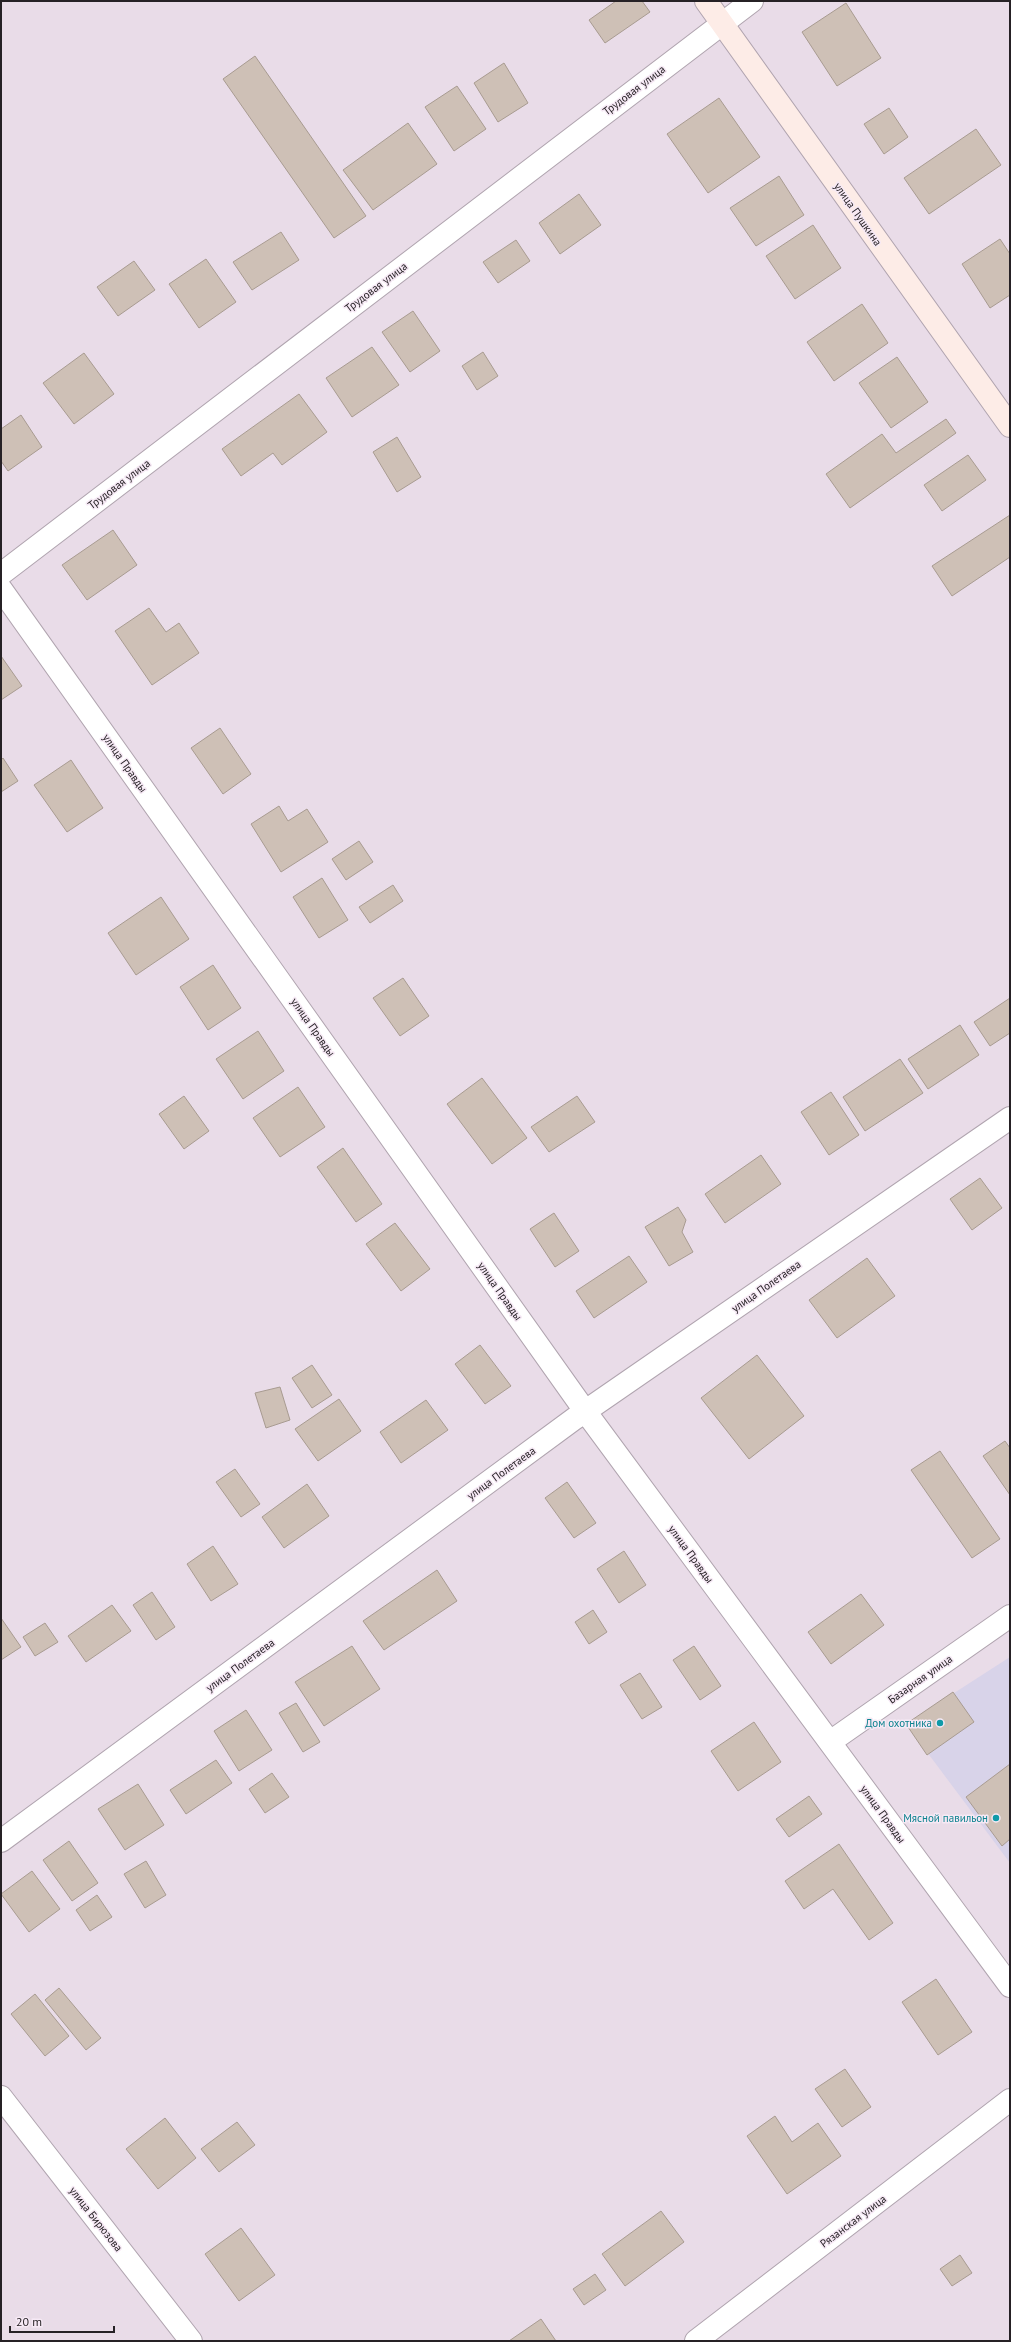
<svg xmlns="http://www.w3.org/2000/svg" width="1011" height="2342" viewBox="0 0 1011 2342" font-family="'PT Sans',sans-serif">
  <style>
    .commercial { fill: #d8d3e9 }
    .building { fill: #cec0b6; stroke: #a89b91 }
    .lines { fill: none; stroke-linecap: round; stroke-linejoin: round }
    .minor-casing { stroke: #b0a4af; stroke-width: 24 }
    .secondary-casing { stroke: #b0a4af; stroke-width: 24 }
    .minor { stroke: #fff; stroke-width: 22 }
    .secondary { stroke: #fdece7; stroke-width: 22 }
    .culture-dot { fill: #0f9aa8; stroke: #f6e9f5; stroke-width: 1.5 }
    .labels { text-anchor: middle; stroke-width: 3; stroke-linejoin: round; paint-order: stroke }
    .street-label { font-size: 11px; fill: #262125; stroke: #f6e9f5 }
    .culture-label { font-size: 11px; fill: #0d838f; stroke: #f6e9f5; text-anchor: end }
  </style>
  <rect width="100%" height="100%" fill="#e9dce8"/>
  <!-- commercial -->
  <path class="commercial" d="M1010 1657V1863L906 1724Z"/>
  <!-- building -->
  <path class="building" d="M616 1H642L650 12 605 43 589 20Z
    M846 3 881 58 837 86 802 32Z
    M255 56 366 216 334 238 223 79Z
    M504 63 528 103 498 122 474 83Z
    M457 86 486 129 454 151 425 107Z
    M719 98 760 157 708 193 667 134Z
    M889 108 908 137 884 154 864 124Z
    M408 123 437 164 373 210 343 170Z
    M976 129 1001 165 929 214 904 178Z
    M779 176 804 215 756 246 730 208Z
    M579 194 601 225 560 254 539 223Z
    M813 225 841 268 795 299 766 256Z
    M281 232 299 260 252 290 233 262Z
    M1000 239 1010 254V295L990 308 962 264Z
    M516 240 530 261 498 283 483 262Z
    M206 259 236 302 199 328 169 284Z
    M134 261 155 290 118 316 97 287Z
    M862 304 888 343 834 381 807 342Z
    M413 311 440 351 410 372 382 332Z
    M372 347 399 385 352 417 326 378Z
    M483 352 498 376 477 390 462 366Z
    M84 353 114 394 74 424 43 383Z
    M897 357 928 402 891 428 859 383Z
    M299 394 327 432 282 465 273 453 241 476 222 449Z
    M21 415 42 447 8 471 1 461V429Z
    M946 419 956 433 850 508 826 474 882 434 896 453Z
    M397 437 421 477 397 492 373 452Z
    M968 455 986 480 942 511 924 485Z
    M1010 515V557L952 596 932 566Z
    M113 530 137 565 87 600 62 565Z
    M149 608 166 632 179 623 199 653 152 685 115 631Z
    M1 656 22 686 1 700Z
    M220 728 251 774 223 794 191 748Z
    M3 758 18 781 1 792V760Z
    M71 760 103 808 67 832 34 785Z
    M279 806 288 821 307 809 328 842 281 872 251 824Z
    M359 841 373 862 346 880 332 859Z
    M322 878 348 920 319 938 293 897Z
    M393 885 403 901 370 923 359 907Z
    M161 897 189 939 136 975 108 933Z
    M213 965 241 1008 208 1030 180 987Z
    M403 978 429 1016 400 1036 373 998Z
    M1010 998V1033L990 1046 974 1022Z
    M960 1025 979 1055 928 1089 908 1059Z
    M258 1031 284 1071 243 1099 216 1059Z
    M900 1059 923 1093 865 1131 843 1097Z
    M482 1078 527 1138 492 1164 447 1104Z
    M298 1087 325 1127 280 1157 253 1118Z
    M831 1092 859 1135 829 1155 801 1112Z
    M184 1096 209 1131 184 1149 159 1114Z
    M577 1096 595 1122 549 1152 531 1127Z
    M343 1148 382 1204 356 1222 317 1167Z
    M761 1155 781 1184 725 1223 705 1194Z
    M980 1178 1002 1208 972 1230 950 1199Z
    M678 1207 686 1220 682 1232 693 1252 669 1266 645 1227Z
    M554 1213 579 1251 555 1267 530 1229Z
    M395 1223 430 1269 401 1291 366 1244Z
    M629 1256 647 1282 594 1318 576 1291Z
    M867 1258 895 1296 837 1338 809 1300Z
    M480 1345 511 1386 485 1404 455 1364Z
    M757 1355 804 1416 749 1459 701 1398Z
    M312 1365 332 1395 312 1408 292 1378Z
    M280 1387 290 1420 266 1428 255 1393Z
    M339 1399 361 1431 318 1461 295 1429Z
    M426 1400 448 1430 401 1463 380 1432Z
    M1005 1441 1010 1448V1495L983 1456Z
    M940 1451 1000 1539 972 1558 911 1470Z
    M235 1469 260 1504 241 1517 216 1482Z
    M567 1482 596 1523 574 1538 545 1498Z
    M307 1484 329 1516 284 1548 262 1517Z
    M213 1546 238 1584 211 1601 187 1564Z
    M624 1551 646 1585 619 1603 597 1569Z
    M437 1570 457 1601 384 1650 363 1621Z
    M152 1592 175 1627 156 1640 133 1605Z
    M861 1594 884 1625 831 1664 808 1632Z
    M112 1605 131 1631 86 1662 68 1636Z
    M593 1610 607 1632 589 1644 575 1622Z
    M1 1618 21 1647 1 1660Z
    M45 1623 58 1642 35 1656 23 1637Z
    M352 1646 380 1689 324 1726 295 1682Z
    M694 1646 721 1686 700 1700 673 1660Z
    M640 1673 662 1707 642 1719 620 1685Z
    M953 1692 974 1722 927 1755 906 1724Z
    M296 1703 320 1742 303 1752 279 1713Z
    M246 1710 272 1750 239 1771 214 1731Z
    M754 1722 781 1762 738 1791 711 1751Z
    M216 1760 232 1783 186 1814 170 1790Z
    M1010 1764V1839L1002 1846 966 1797Z
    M272 1773 289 1797 265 1813 249 1789Z
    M138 1784 164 1825 125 1850 98 1809Z
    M809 1796 822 1814 789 1837 776 1819Z
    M69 1841 98 1883 72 1901 43 1860Z
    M839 1844 893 1923 869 1940 833 1889 804 1909 785 1881Z
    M146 1861 166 1895 145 1908 124 1874Z
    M32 1871 60 1909 29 1932 1 1894Z
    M97 1895 112 1917 90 1931 76 1910Z
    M936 1979 972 2032 938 2055 902 2002Z
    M59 1988 101 2038 86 2050 45 2000Z
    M35 1994 69 2036 45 2056 11 2014Z
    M845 2069 871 2107 842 2127 815 2089Z
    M775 2116 792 2142 818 2123 841 2156 787 2194 747 2136Z
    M165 2118 196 2158 158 2189 126 2149Z
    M237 2122 255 2145 219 2172 201 2149Z
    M661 2211 684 2242 625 2286 602 2254Z
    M241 2228 275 2275 239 2301 205 2254Z
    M960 2255 972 2273 952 2286 940 2269Z
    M595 2274 606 2290 584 2305 573 2289Z
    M541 2319 556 2341H509Z"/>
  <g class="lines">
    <!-- minor casing -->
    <g class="minor-casing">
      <path id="minor" d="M1 574 752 1
        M1 589 585 1411 1010 1986
        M830 1742 1010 1616
        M1 1841 574 1419 1010 1118
        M1 2097 191 2341
        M696 2341 1010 2100"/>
    </g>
    <!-- secondary casing -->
    <g class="secondary-casing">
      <path id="secondary" d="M706 1 1010 426"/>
    </g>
    <!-- minor -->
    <use href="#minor" class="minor"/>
    <!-- secondary -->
    <use href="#secondary" class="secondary"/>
  </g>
  <!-- markers -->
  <g class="culture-dot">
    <circle cx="940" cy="1723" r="4"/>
    <circle cx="996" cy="1818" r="4"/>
  </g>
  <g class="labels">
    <!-- street labels -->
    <g class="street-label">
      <text transform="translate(634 90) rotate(-37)" y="4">Трудовая улица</text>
      <text transform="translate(858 214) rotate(55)" y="4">улица Пушкина</text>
      <text transform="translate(376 287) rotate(-37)" y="4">Трудовая улица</text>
      <text transform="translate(119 484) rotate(-37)" y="4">Трудовая улица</text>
      <text transform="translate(125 763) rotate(55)" y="4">улица Правды</text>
      <text transform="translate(313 1027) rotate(55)" y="4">улица Правды</text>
      <text transform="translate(766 1286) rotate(-35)" y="4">улица Полетаева</text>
      <text transform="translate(500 1291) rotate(55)" y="4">улица Правды</text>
      <text transform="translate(501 1473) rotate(-36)" y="4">улица Полетаева</text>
      <text transform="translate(691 1554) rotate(54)" y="4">улица Правды</text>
      <text transform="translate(240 1665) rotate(-36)" y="4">улица Полетаева</text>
      <text transform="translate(920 1679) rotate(-35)" y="4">Базарная улица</text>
      <text transform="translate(883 1814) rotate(54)" y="4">улица Правды</text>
      <text transform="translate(96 2219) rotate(52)" y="4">улица Бирюзова</text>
      <text transform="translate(853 2221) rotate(-37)" y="4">Рязанская улица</text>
    </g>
    <!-- culture labels -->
    <g class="culture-label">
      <text x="932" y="1727">Дом охотника</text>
      <text x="988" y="1822">Мясной павильон</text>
    </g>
  </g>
  <!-- border -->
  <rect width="1011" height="2342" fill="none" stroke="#262125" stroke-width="4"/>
  <!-- scale -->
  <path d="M10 2326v6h104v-6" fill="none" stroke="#262125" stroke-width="2"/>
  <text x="16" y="2326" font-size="12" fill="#262125" stroke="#f6e9f5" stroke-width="3" paint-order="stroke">20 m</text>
</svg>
